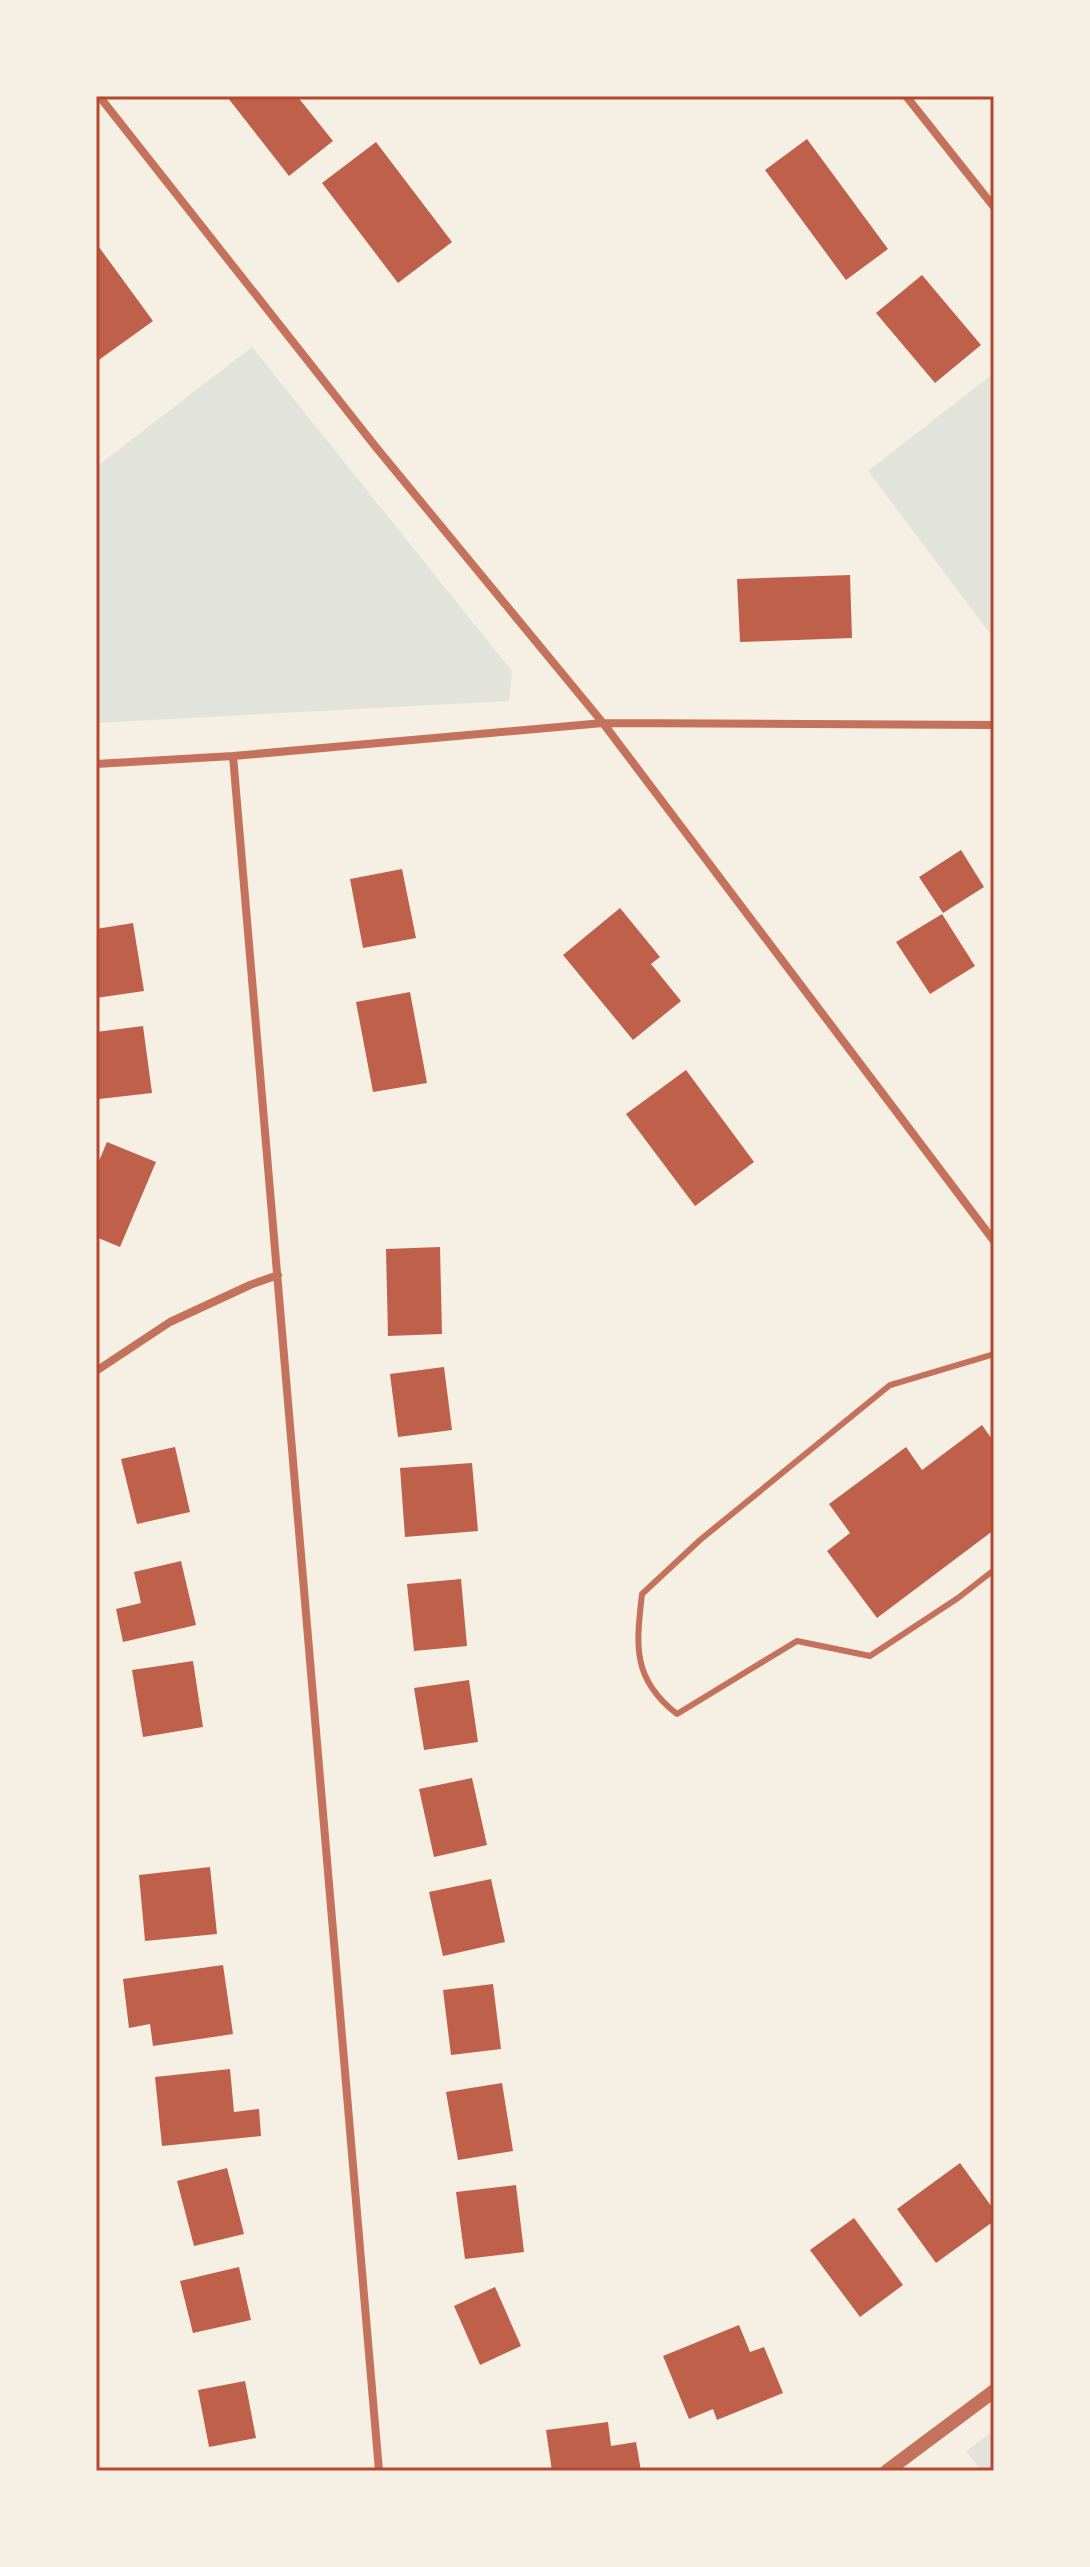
<svg xmlns="http://www.w3.org/2000/svg" width="1090" height="2567" viewBox="0 0 1090 2567" font-family="'DM Sans',sans-serif">
  <style>
    .green { fill: #e2e4dc }
    .building { fill: #bf614a }
    .lines { fill: none; stroke-linecap: round; stroke-linejoin: round }
    .service { stroke: #c5725c; stroke-width: 6 }
    .minor { stroke: #c5725c; stroke-width: 8 }
    .tertiary { stroke: #c5725c; stroke-width: 14 }
    .neatline { fill: none; stroke: #b5482f; stroke-width: 3 }
  </style>
  <rect width="100%" height="100%" fill="#f6efe4"/>
  <!-- green -->
  <path class="green" d="M252 347 512 671 509 701 96 723V467Z
    M994 373V639L868 471Z
    M994 2430V2471H982L966 2451Z"/>
  <!-- building -->
  <path class="building" d="M231 96H297L333 141 289 176 228 98Z
    M807 139 888 249 846 280 765 170Z
    M376 142 452 242 398 283 322 183Z
    M96 243 153 321 96 362Z
    M922 275 981 345 935 383 876 313Z
    M850 575 852 638 740 642 737 579Z
    M961 850 984 887 943 913 919 877Z
    M402 869 416 938 363 948 350 879Z
    M620 908 660 957 651 964 681 1001 633 1040 563 955Z
    M942 914 975 966 930 994 896 942Z
    M133 923 144 991 96 998V929Z
    M410 992 427 1083 373 1092 356 1002Z
    M143 1026 152 1093 99 1099 96 1079V1032Z
    M686 1070 754 1162 695 1206 626 1114Z
    M107 1142 156 1162 120 1247 96 1237V1168Z
    M440 1247 442 1334 388 1336 386 1249Z
    M444 1367 452 1430 398 1437 390 1374Z
    M982 1425 994 1442V1530L877 1618 827 1551 850 1533 829 1504 906 1447 922 1470Z
    M175 1447 190 1512 137 1524 121 1459Z
    M472 1463 478 1531 405 1537 400 1468Z
    M181 1561 196 1625 123 1642 116 1609 141 1603 134 1572Z
    M461 1579 467 1646 414 1651 407 1584Z
    M193 1661 203 1727 143 1737 132 1670Z
    M469 1680 478 1742 424 1750 414 1688Z
    M472 1778 487 1845 434 1857 419 1789Z
    M210 1867 217 1934 145 1941 139 1875Z
    M491 1879 505 1942 443 1956 429 1892Z
    M223 1965 233 2034 153 2046 150 2024 129 2028 123 1979Z
    M493 1984 501 2049 451 2055 443 1990Z
    M230 2069 234 2112 259 2109 261 2136 162 2146 155 2077Z
    M502 2083 513 2151 458 2160 446 2092Z
    M960 2163 994 2210V2221L936 2263 897 2209Z
    M227 2168 244 2234 194 2246 177 2181Z
    M516 2185 524 2252 465 2259 456 2192Z
    M854 2218 903 2285 860 2317 810 2250Z
    M239 2267 251 2320 193 2333 180 2281Z
    M495 2287 521 2346 480 2365 454 2306Z
    M739 2325 750 2352 764 2347 783 2393 717 2420 713 2409 689 2419 663 2356Z
    M245 2381 256 2438 209 2447 198 2390Z
    M608 2422 611 2446 636 2442 641 2471H552L546 2430Z"/>
  <g class="lines">
    <!-- service -->
    <path class="service" d="M994 1354 890 1385 700 1540 642 1594C636 1646 632 1679 677 1714L797 1641 870 1656 958 1598 994 1570"/>
    <!-- minor -->
    <path class="minor" d="M99 96 375 446 603 723 994 1241
      M906 96 994 207
      M233 756 379 2471
      M96 764 233 756 603 723 994 725
      M96 1371 170 1322 250 1285 278 1275"/>
    <!-- tertiary -->
    <path class="tertiary" d="M887 2471 994 2391"/>
  </g>
  <!-- border -->
  <rect width="1090" height="2567" fill="none" stroke="#f6efe4" stroke-width="196"/>
  <rect x="98" y="98" width="894" height="2371" class="neatline"/>
</svg>
